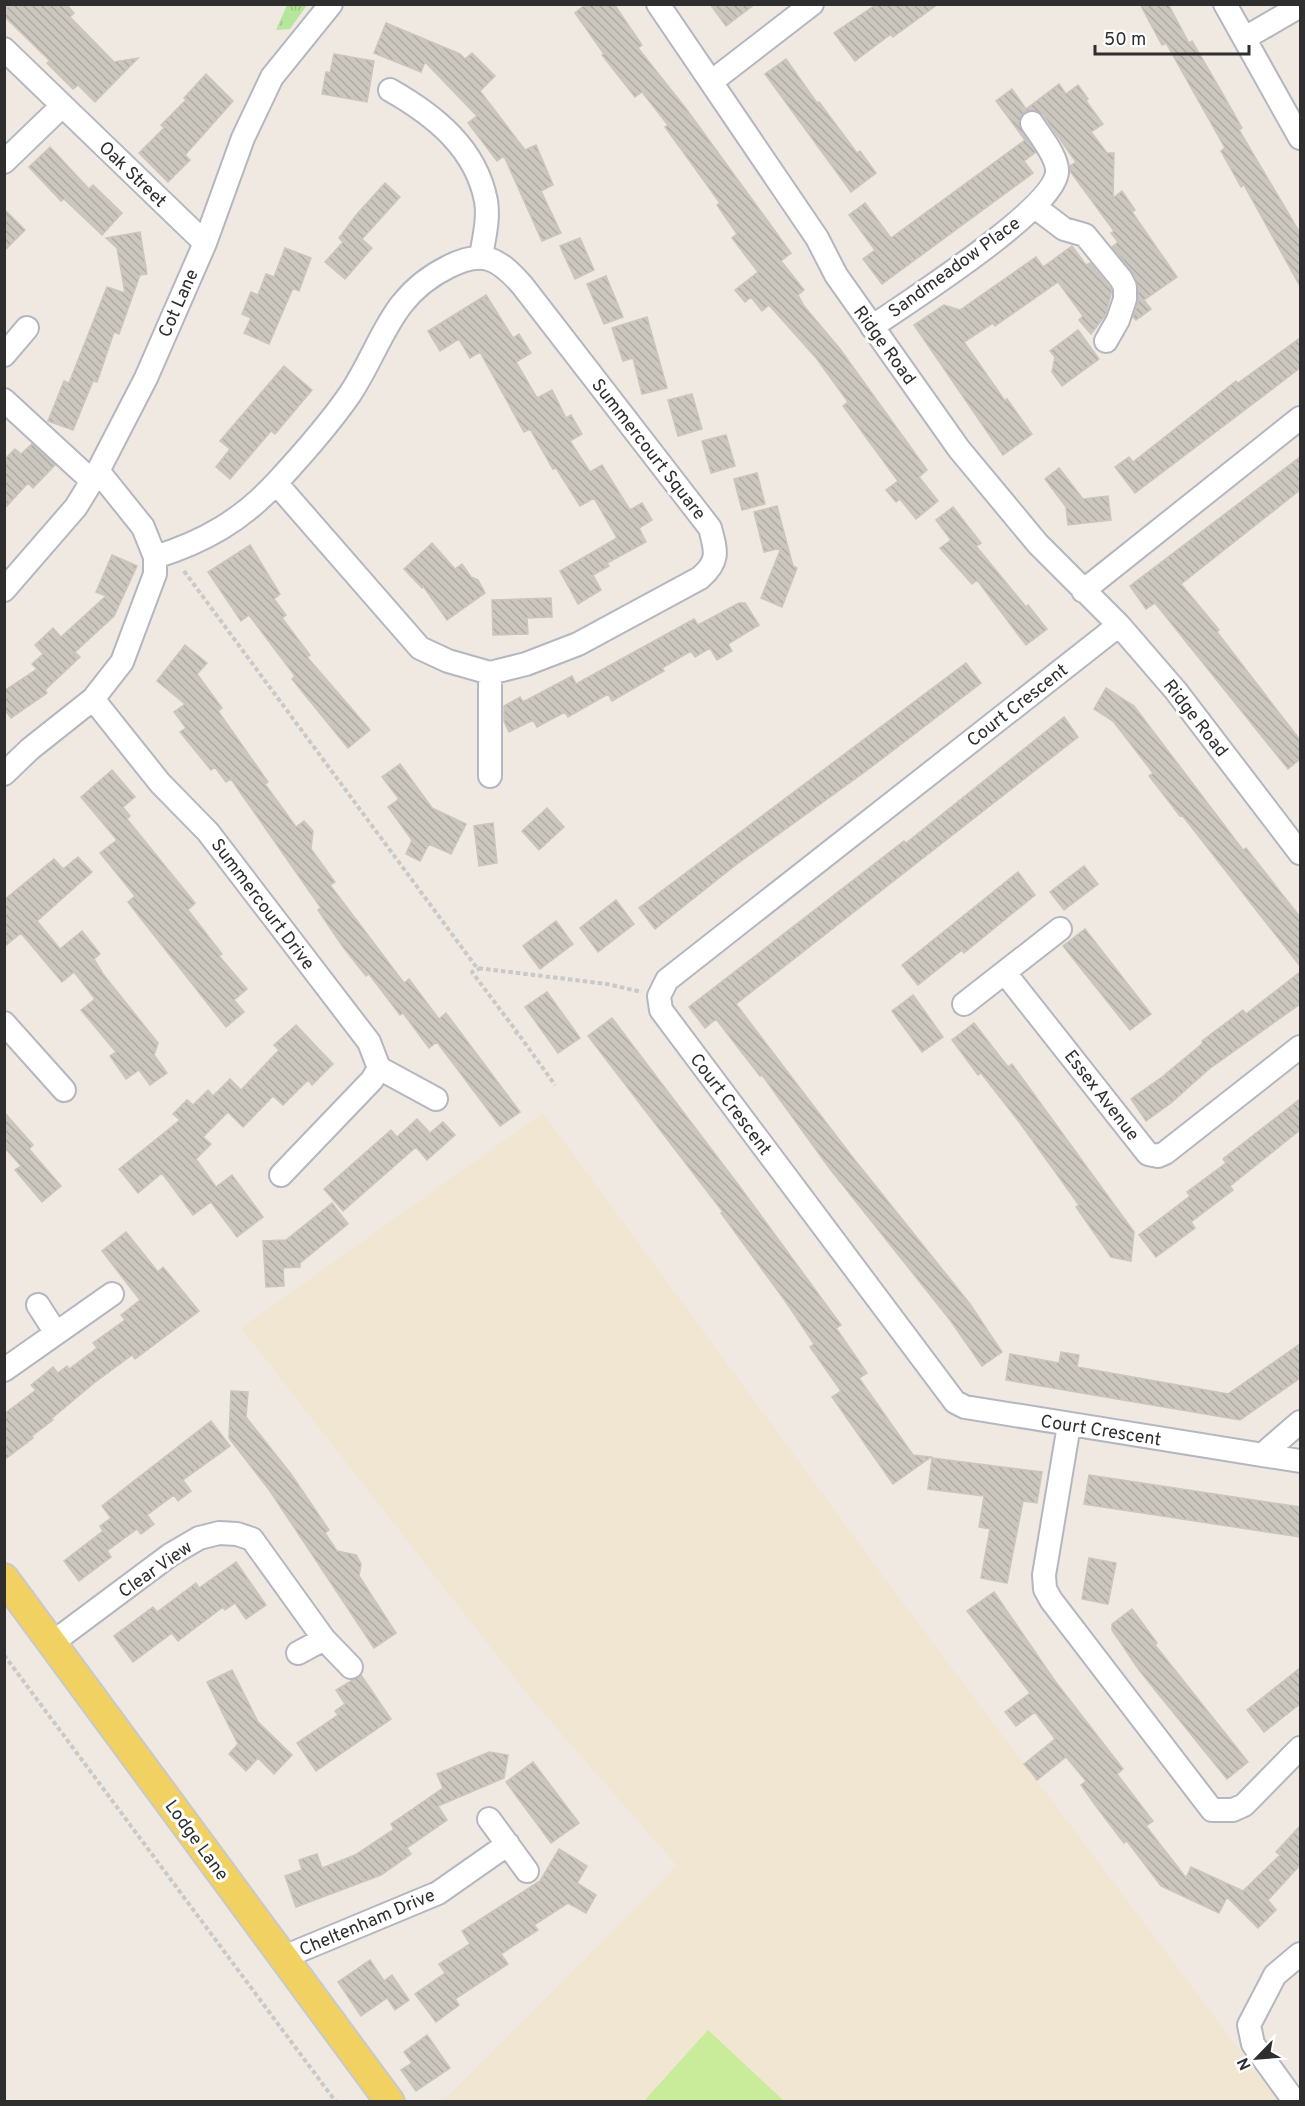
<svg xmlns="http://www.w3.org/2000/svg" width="1305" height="2106" viewBox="0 0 1305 2106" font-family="Overpass,sans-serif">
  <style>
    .education { fill: #f0e6d1 }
    .grass { fill: url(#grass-tufts) }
    .pitch { fill: #c9ec9a }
    .building { fill: url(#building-back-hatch); stroke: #cbc5ba; stroke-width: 1.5 }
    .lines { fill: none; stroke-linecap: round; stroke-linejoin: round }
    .minor-casing { stroke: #b4b7c1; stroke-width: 26 }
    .major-casing { stroke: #c9c9c9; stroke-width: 32 }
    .path { stroke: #c9c9c9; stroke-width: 4; stroke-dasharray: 4.5 3; stroke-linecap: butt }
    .minor { stroke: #fff; stroke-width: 22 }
    .major { stroke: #f2d163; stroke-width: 28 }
    .labels { text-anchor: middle; stroke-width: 6; stroke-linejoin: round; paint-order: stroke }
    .street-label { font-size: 18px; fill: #2e2e2e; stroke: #fff }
  </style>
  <defs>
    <pattern id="grass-tufts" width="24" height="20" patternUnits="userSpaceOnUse" patternTransform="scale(1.5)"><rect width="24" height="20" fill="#b6e59e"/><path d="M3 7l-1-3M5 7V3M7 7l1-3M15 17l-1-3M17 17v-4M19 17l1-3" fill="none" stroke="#9dc588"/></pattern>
    <pattern id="building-back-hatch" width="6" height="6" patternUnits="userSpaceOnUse" patternTransform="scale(1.5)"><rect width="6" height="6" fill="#cbc7bf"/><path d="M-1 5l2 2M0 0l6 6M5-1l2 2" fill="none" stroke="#afaba4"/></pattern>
  </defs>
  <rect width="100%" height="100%" fill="#efe9e1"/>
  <!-- education -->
  <path class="education" d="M543 1113 894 1591 1278 2101H443L677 1866 532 1700 241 1328Z"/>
  <!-- grass -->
  <path class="grass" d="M287 5H307L290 29 276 30Z"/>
  <!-- pitch -->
  <path class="pitch" d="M708 2030 784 2101H644Z"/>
  <!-- building -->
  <path class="building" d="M10 4H66L74 13 70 17 114 62 138 58 95 102 78 85 73 89 47 63 50 61 4 16V10Z
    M586 4H614L642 45 638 48 687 110 791 253 781 261 804 290 798 295 804 306 840 349 927 470 919 477 938 501 916 519 900 499 896 502 886 490 898 481 843 406 848 402 817 359 769 305 762 311 751 297 745 302 735 290 758 272 732 238 737 234 717 205 720 203 665 127 668 125 642 92 635 97 602 55 604 54 575 13Z
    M710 4H755L726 26Z
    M877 4H938L893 37 891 34 855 61 834 33Z
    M1140 4H1168L1189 43 1192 41 1221 91 1242 128 1239 130 1300 233V286L1244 185 1241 187 1221 151 1225 148 1166 43 1162 45Z
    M386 23 460 54 465 59 472 53 495 76 480 91 525 150 536 145 553 185 541 191 561 233 542 241 504 156 497 161 468 123 477 116 425 62 421 72 374 53Z
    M334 54 374 61 367 102 322 94 326 72 330 73Z
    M786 59 817 103 819 102 857 153 860 151 876 173 851 192 765 74Z
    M206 74 233 101 185 155 190 160 168 182 139 153 164 128 161 125 186 100 184 98Z
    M1059 84 1066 94 1078 85 1088 99 1086 101 1103 124 1091 132 1107 153H1114L1113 198 1122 191 1135 210 1132 212 1177 277 1144 300 1151 309 1136 320 1133 317 1138 303V286L1132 271 1112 247 1118 242 1111 233 1114 231 1070 171V166L1076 162 1043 115 1032 110 1024 112 1019 123 1036 152 1024 161 1033 173 882 284 863 259 875 250 849 215 865 203 891 238 1025 140 996 101 1012 89 1026 109Z
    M50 147 89 189 93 185 122 213 102 235 64 199 61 201 29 167Z
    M385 183 400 197 362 239 372 248 345 279 325 262 343 242 339 238 357 214Z
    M4 209 25 230 4 251Z
    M140 232 147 274 140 275 119 334 114 332 97 382 93 381 73 430 48 421 64 381 69 383 107 287 125 293 117 248 106 238Z
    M580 238 594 270 575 279 560 246Z
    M1072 246 1086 265 1090 263 1112 290 1106 314 1091 334 1079 320 1083 316 1058 282 995 326 993 323 964 342 1005 401 1007 399 1032 434 1003 455 914 325 944 305 960 310 1036 257 1043 267Z
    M285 248 311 258 299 291 293 288 269 344 244 333 251 318 242 314 251 292 258 295 266 274 274 277Z
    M606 276 623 317 604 324 587 284Z
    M486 295 513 338 519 334 531 353 516 362 537 398 552 390 566 418 571 415 582 434 570 441 590 472 602 465 630 510 642 503 652 520 639 528 646 542 607 563 609 566 593 575 601 590 578 604 560 571 617 538 594 498 580 506 556 468 553 469 530 429 524 432 480 352 470 358 459 339 440 351 428 331Z
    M647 317 667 388 642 394 633 358 623 361 612 328Z
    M1078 330 1099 359 1062 386 1052 372 1055 357 1050 351Z
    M1300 338V368L1135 493 1115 467 1129 457 1133 462 1236 381 1238 383Z
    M284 366 312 390 275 434 271 431 230 479 216 467 230 449 220 441Z
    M692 394 702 429 678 436 668 400Z
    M726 435 735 466 711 473 702 441Z
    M32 444 55 465 33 488 28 483 4 509V460L15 449 21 454Z
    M1300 457V490L1181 584 1219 630 1217 632 1300 740V759L1288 769 1155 603 1146 609 1130 586Z
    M1059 468 1083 499 1108 496 1111 520 1068 525 1066 507 1045 479Z
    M757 473 765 504 742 510 734 479Z
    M777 506 793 566 797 568 782 607 761 598 781 548 764 552 754 512Z
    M953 507 981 543 976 546 1026 607 1028 605 1047 629 1026 645 977 580 972 584 940 548 951 540 936 520Z
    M432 543 455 569 462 564 471 577 478 580 485 593 447 620 423 586 422 588 404 569Z
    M250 545 280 594 274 599 286 615 282 618 310 655 307 657 370 730 348 748 292 679 295 676 249 615 241 621 208 572Z
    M112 555 137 566 114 616 75 652 80 657 45 690 47 693 11 718 4 709V691L37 669 32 664 43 654 35 645 53 628 61 637 106 596 96 592Z
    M551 598 552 617 527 618 528 634 493 635 492 600Z
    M739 603H745L759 625 728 644 732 651 717 660 710 648 695 657 691 651 662 668 664 671 612 701 608 694 568 717 565 712 537 727 533 720 509 732 504 721V706L520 697 523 702 572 676 576 684 694 619 698 625Z
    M185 645 207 663 197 674 222 708 218 711 268 782 265 784 296 827 304 821 313 831 311 849 335 882 330 885 404 983 409 979 439 1019 446 1013 520 1112 500 1126 437 1042 429 1048 403 1013 400 1015 369 974 366 976 343 947 318 910 321 908 231 779 226 782 215 767 211 770 180 732 186 728 174 712 185 704 157 681Z
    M966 663 981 683 866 771 737 864 655 929 639 908Z
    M1106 688 1134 706 1243 850 1246 848 1300 917V966L1182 815 1180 816 1149 776 1153 773 1113 721 1094 709Z
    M1064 717 1078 737 736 1004 850 1154 970 1304 1002 1352 982 1366 950 1320 830 1169 762 1075 760 1076 716 1019 705 1028 689 1007 904 841 906 843Z
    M400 764 432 808 466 824 451 854 429 844 420 861 406 854 412 840 388 807 399 799 382 777Z
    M112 770 135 797 123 807 130 816 127 819 195 903 188 910 222 954 219 956 247 989 234 1000 244 1012 226 1027 128 902 135 896 100 853 117 840 81 797Z
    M547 808 564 827 539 850 522 831Z
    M493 823 497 863 479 866 474 826Z
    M78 857 92 872 37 921 60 949 82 931 100 954 94 959 103 974 158 1043 154 1055 167 1073 150 1085 139 1070 126 1079 110 1056 116 1052 81 1010 95 999 74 972 62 982 21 933 4 947V900L54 859 63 869Z
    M1084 866 1098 884 1064 910 1050 892Z
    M1018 872 1035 895 964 953 962 950 918 985 902 965Z
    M616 900 634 924 598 952 580 928Z
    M556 921 573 944 540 969 523 946Z
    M1085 929 1151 1014 1130 1030 1063 946Z
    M1300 972V1004L1209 1069 1171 1103 1146 1121 1131 1099 1162 1077 1203 1043 1202 1041 1243 1010 1246 1014Z
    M547 992 580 1038 558 1053 525 1007Z
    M913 995 943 1037 922 1052 892 1011Z
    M612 1018 740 1187 841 1325 836 1328 867 1373 859 1378 913 1455 931 1457 893 1484 832 1397 841 1391 810 1347 814 1344 786 1302 721 1213 723 1212 588 1036Z
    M974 1023 1008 1067 1012 1064 1134 1232 1131 1261 1111 1257 1076 1207 1079 1205 1020 1123 981 1073 978 1075 952 1040Z
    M296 1025 333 1064 312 1085 308 1080 283 1105 273 1096 243 1127 228 1112 203 1137 211 1144 196 1159 216 1187 232 1175 263 1217 237 1237 211 1202 193 1215 162 1173 138 1193 119 1169 180 1120 173 1114 187 1100 193 1105 208 1090 213 1096 230 1079 241 1090 279 1050 274 1045Z
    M1300 1099V1130L1230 1186 1233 1190 1191 1222 1195 1228 1156 1257 1139 1235 1190 1196 1187 1192 1226 1163 1223 1159Z
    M4 1112 33 1145 29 1149 61 1186 42 1202 15 1170 21 1166 4 1147Z
    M417 1119 430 1133 443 1122 455 1135 427 1160 416 1147 343 1211 324 1189 391 1130 397 1137Z
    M332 1203 348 1224 300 1263V1267L283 1268 284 1286 266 1287 263 1241 286 1240Z
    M126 1232 158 1272 163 1267 199 1311 135 1359 132 1355 94 1383 51 1419 53 1420 32 1436 33 1438 4 1460V1414L36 1390 31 1385 53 1367 58 1373 67 1366 69 1369 97 1348 93 1343 125 1320 121 1315 140 1300 102 1251Z
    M1300 1344V1378L1240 1420 1006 1380 1010 1354 1059 1363 1061 1352 1079 1355 1077 1367 1228 1394Z
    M231 1391 248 1392 246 1417 291 1474 329 1530 325 1533 337 1551 356 1555 361 1564 359 1576 396 1633 374 1648 270 1491 229 1438Z
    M211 1421 230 1446 183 1480 191 1491 178 1501 174 1495 147 1515 154 1524 141 1534 137 1529 107 1551 111 1557 79 1581 64 1561 103 1531 100 1526 111 1518 102 1506Z
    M932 1458 1042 1472 1037 1503 1023 1501 1007 1583 981 1578 990 1529 979 1527 984 1496 928 1489Z
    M1089 1475 1300 1507V1537L1084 1504Z
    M1089 1558 1116 1563 1108 1604 1082 1599Z
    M236 1562 266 1605 246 1619 235 1603 225 1610 223 1607 178 1641 172 1633 133 1662 114 1636 153 1607 157 1612 196 1583 199 1588Z
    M994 1592 1055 1681 1123 1769 1117 1774 1153 1821 1146 1826 1186 1878 1191 1867 1243 1891 1280 1855 1276 1852 1300 1826V1865L1268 1900 1276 1910 1258 1928 1227 1897 1219 1913 1161 1886 1127 1841 1124 1843 1095 1805 1081 1785 1086 1781 1066 1757 1037 1780 1031 1772 1024 1764 1055 1739 1035 1712 1016 1726 1005 1712 1030 1693 967 1611Z
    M1132 1609 1157 1643 1155 1645 1248 1762 1227 1779 1139 1670 1112 1630V1624Z
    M1300 1668V1704L1264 1732 1247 1710Z
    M232 1670 258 1722 292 1755 274 1774 258 1758 246 1771 229 1754 238 1744 207 1682Z
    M361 1675 391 1719 316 1771 297 1743 338 1715 335 1711 345 1704 336 1690Z
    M489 1752 508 1755 504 1778 438 1806 447 1820 407 1848 411 1854 381 1875 296 1907 285 1876 302 1870 299 1860 317 1854 322 1868 355 1855 394 1829 391 1824 443 1788 437 1774Z
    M533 1762 579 1823 551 1843 506 1782Z
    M559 1849 587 1866 577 1883 596 1895 586 1913 568 1903 534 1925 538 1930 501 1954 508 1964 455 1999 459 2005 436 2022 415 1994 445 1973 439 1964 470 1944 462 1931 540 1881Z
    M370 1960 384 1981 392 1975 409 2000 395 2010 387 1998 361 2016 338 1982Z
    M427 2035 450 2068 416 2091 401 2070 412 2063 404 2052Z"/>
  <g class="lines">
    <!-- minor casing -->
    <g class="minor-casing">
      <path id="minor" d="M658 4 817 238 836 275 959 449 1038 544 1119 625 1176 691 1300 853
        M1225 4 1300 138
        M1245 38 1300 6
        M4 49 205 243
        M711 82 812 4
        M390 90C434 115 476 148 486 201 489 219 484 238 481 256
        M4 162 62 106
        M1035 207 1064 229 1085 235 1121 279 1125 287V299L1118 320 1106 341
        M872 327C906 303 1054 210 1057 172 1058 157 1040 136 1032 123
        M4 355 27 328
        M4 400 92 481
        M155 557C204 542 242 520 277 482 301 456 330 423 350 394 383 344 389 296 448 267 483 249 498 258 522 285L710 528C716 551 720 561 700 578L578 644 526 664 490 673 448 661 420 648 276 483
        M4 590 76 507 98 471 146 378 205 243 243 138 272 77 331 4
        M1083 591 1300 418
        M1119 625 667 980 659 996 661 1010 955 1402 965 1407 1300 1461
        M93 699 160 783 208 832 369 1042 379 1068 436 1099
        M4 774 30 749 93 699 122 662 155 574V557L143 527 98 471
        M490 776V673
        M1005 973 1148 1154 1158 1156 1165 1153 1300 1047
        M964 1004 1060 929
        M4 1023 64 1090
        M281 1175 372 1080 379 1068
        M38 1305 56 1333
        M4 1370 112 1294
        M1069 1425 1044 1575 1045 1589 1051 1600 1212 1810H1233L1244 1805 1300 1748
        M1262 1455 1300 1422
        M52 1643 170 1555 199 1538 219 1533 237 1534 252 1539 324 1639 351 1667
        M298 1653 324 1639
        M489 1819 527 1871
        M284 1957 438 1893 508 1844
        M1295 2102 1253 2044 1249 2025 1275 1975 1300 1954"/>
    </g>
    <!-- major casing -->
    <g class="major-casing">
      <path id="major" d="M4 1578 390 2102"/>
    </g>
    <!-- path -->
    <path class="path" d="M184 571 477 968 607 984 642 992
      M481 968 472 972 517 1032
      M515 1034 517 1032 555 1085
      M4 1655 336 2102"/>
    <!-- minor -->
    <use href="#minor" class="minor"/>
    <!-- major -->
    <use href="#major" class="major"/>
  </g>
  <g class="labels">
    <!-- street labels -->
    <g class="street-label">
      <text transform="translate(133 174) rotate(44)" y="6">Oak Street</text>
      <text transform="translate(954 267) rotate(-36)" y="6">Sandmeadow Place</text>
      <text transform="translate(178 303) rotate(-66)" y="6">Cot Lane</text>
      <text transform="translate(885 345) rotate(54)" y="6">Ridge Road</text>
      <text transform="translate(649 449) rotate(52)" y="6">Summercourt Square</text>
      <text transform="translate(1017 705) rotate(-38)" y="6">Court Crescent</text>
      <text transform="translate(1196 718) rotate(52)" y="6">Ridge Road</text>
      <text transform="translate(263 904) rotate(53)" y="6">Summercourt Drive</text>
      <text transform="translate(1102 1095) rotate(52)" y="6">Essex Avenue</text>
      <text transform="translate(731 1104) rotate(53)" y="6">Court Crescent</text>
      <text transform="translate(1101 1430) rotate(9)" y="6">Court Crescent</text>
      <text transform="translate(155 1569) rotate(-35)" y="6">Clear View</text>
      <text transform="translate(197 1840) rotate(54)" y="6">Lodge Lane</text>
      <text transform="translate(367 1922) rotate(-23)" y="6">Cheltenham Drive</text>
    </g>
  </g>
  <!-- border -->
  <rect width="1305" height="2106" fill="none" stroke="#2e2e2e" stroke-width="12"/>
  <!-- north arrow -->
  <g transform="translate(1257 2058) rotate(245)" stroke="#ffffff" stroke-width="4.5" paint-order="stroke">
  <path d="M0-4.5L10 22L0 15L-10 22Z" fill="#2e2e2e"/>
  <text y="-9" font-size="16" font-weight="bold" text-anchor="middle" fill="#2e2e2e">N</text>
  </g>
  <!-- scale -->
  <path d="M1095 45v9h154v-9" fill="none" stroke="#2e2e2e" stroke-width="3"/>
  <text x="1104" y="45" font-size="18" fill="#2e2e2e" stroke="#ffffff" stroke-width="4.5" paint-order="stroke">50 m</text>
</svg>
